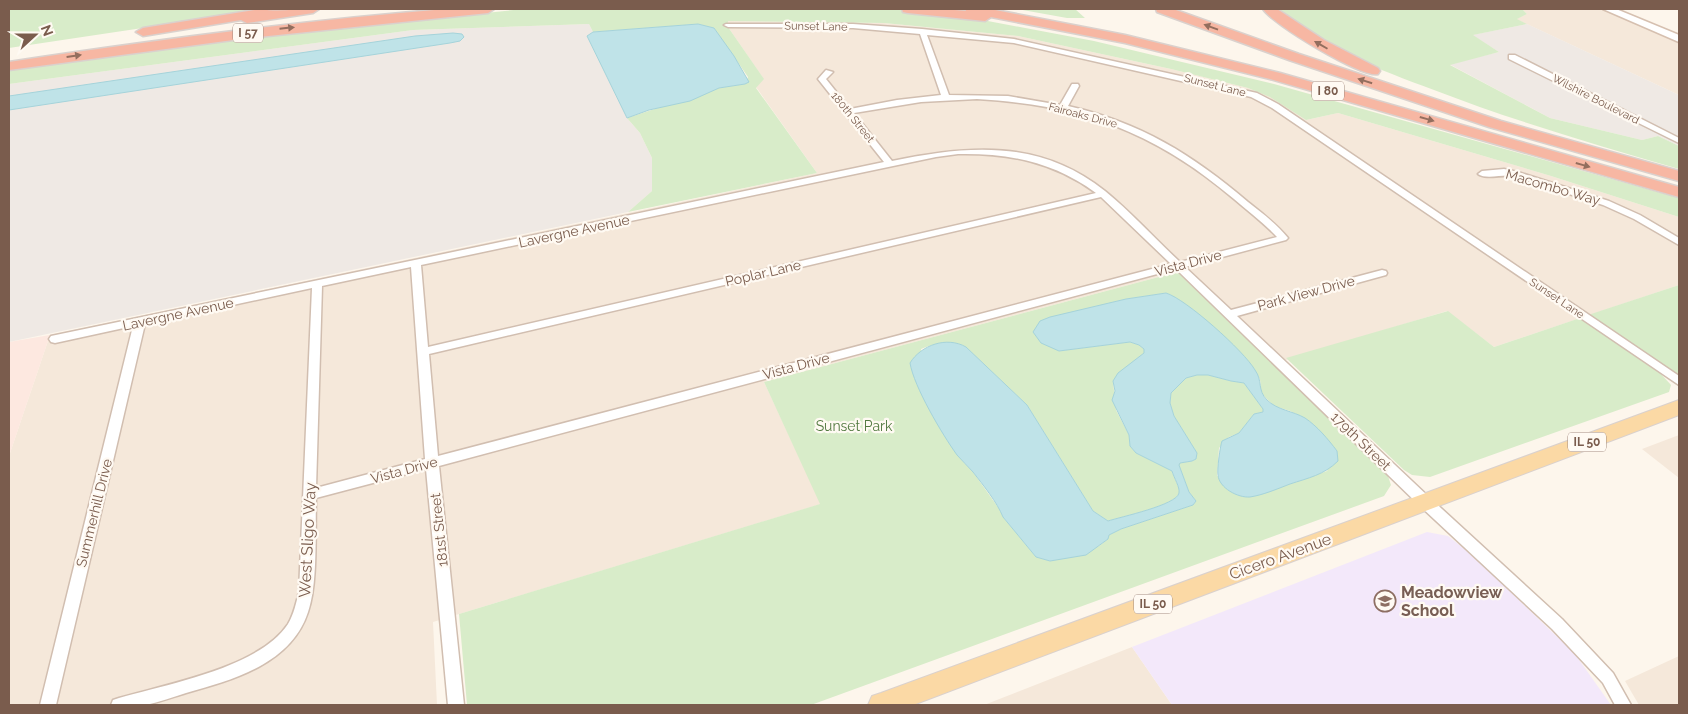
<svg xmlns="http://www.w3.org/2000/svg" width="1688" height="714" viewBox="0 0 1688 714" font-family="Raleway,sans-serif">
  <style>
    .residential { fill: #f5e8da }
    .commercial { fill: #fde8e0 }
    .industrial { fill: #efe9e4 }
    .education { fill: #f3e8fa }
    .green { fill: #d8ecc9; fill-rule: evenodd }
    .water { fill: #bfe3e8; stroke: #a5d3da }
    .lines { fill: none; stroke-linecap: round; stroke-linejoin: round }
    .street-casing { stroke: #d1beb0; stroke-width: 3 }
    .secondary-casing { stroke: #d6c0b0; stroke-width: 3 }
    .primary-casing { stroke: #dad1cd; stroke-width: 2 }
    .highway-casing { stroke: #dad1cd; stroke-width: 3 }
    .street { fill: #fff; fill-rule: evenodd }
    .secondary { fill: #fff; fill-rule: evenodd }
    .primary { fill: #fbd9a5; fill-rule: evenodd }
    .highway { fill: #f7b7a3; fill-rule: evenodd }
    .oneway { fill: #936e5e }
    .labels { text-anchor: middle; stroke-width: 4.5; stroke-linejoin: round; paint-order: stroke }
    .far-street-label { font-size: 11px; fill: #7a5c4d; stroke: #fffaf3 }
    .shield { fill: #fffaf3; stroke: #a28b7f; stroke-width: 1 }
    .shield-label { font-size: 12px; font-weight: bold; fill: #7a5c4d }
    .street-label { font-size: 14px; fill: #7a5c4d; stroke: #fffaf3 }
    .park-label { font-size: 14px; fill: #537a41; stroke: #fffaf3 }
    .near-street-label { font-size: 16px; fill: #7a5c4d; stroke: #fffaf3 }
    .near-education-label { font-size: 16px; font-weight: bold; fill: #785e54; stroke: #fffaf3; text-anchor: start }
  </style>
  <rect width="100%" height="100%" fill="#fdf6ec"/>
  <!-- residential -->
  <path class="residential" d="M1522 9H1602L1679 42V95L1516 19 1527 14Z
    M728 21 884 23 1018 36 1171 69 1248 88 1270 96 1306 120 1338 113 1551 176 1679 217V285L1494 347 1447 311 1273 364 1185 278 1179 273 1170 274 764 382 821 504 433 622 437 705H9V456L50 335 817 173 756 87 763 78 728 27Z
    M1679 435V478L1642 449Z
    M1132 647 1172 705H984Z
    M1679 656V705H1639L1625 681Z"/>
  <!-- commercial -->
  <path class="commercial" d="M50 335 9 456V342Z"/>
  <!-- industrial -->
  <path class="industrial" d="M589 24 593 32 587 36 627 118 640 133 652 158V191L628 212 9 342V84L413 30Z
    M1527 24 1679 95V146L1658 136 1642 140 1550 118 1449 64 1499 52 1472 35Z"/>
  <!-- education -->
  <path class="education" d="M1427 532 1448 536 1472 555 1575 654 1611 705H1172L1132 647Z"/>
  <!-- green -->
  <path class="green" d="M9 9H270L9 48Z
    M524 9H900L972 18 1094 41 1274 84 1679 198V217L1551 176 1338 113 1306 120 1270 97 1248 88 1171 69 1018 36 884 23 728 21V27L764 79 756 88 817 173 628 212 652 191V158L640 133 627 118 719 88 745 84 748 77 714 28 698 24 593 32 589 24 413 30 9 84V69L216 40Z
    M1017 9H1075L1085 18H1067Z
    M1277 9H1522L1527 14 1517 19 1527 24 1473 35 1499 52 1450 65 1550 118 1642 140 1658 136 1679 146V169C1597 145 1514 121 1434 90 1378 69 1322 49 1277 9Z
    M1179 273 1388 476 1391 485 1384 496 811 705H467L459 614 820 504 764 382 1170 274ZM1166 293C1185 299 1255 361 1260 380 1261 383 1260 388 1260 392L1274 406 1290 411 1305 419 1337 451 1327 471 1266 492 1217 476 1219 448 1229 437 1239 433 1254 414 1263 412V409L1244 383 1231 381 1208 375H1197L1186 378 1179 383 1171 393 1170 403 1174 416 1197 453 1196 459 1192 461 1179 463V465L1189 492 1196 501 1193 505 1121 529 1109 535 1108 539 1099 546 1050 561 1036 557 1003 517 1000 510 973 472 958 456 927 404 921 349C935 343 953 340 965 347L1027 405 1093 511 1108 521C1120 517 1177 505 1179 493 1180 487 1174 478 1172 471L1136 453 1130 446 1129 435 1116 410 1113 381 1144 353V349L1139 345 1130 342 1059 351 1040 321 1126 299Z
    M1679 285V376L1588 315Z
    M1448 311 1494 347 1580 318 1660 373 1671 385 1669 392 1430 477 1412 475 1404 470 1286 358Z"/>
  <!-- water -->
  <path class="water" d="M698 24 714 28 734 56 749 82 745 84 719 88 690 101 649 110 627 118 587 36 593 32Z
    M453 33 462 34 464 37 460 41 450 43 9 110V96L415 36Z
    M1166 293C1186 299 1244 351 1255 370 1263 381 1257 390 1267 400 1277 410 1293 411 1305 418 1317 426 1328 439 1337 451L1338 461C1324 475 1308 478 1290 484 1277 489 1263 495 1250 497 1238 498 1219 488 1218 475 1217 469 1220 447 1222 441L1239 433 1254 414 1263 412V409L1244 383 1231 381 1208 375H1197L1186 378 1171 393 1170 403 1174 416 1197 453 1196 459 1192 461 1180 463 1179 465 1189 492 1196 501 1193 505 1121 529 1109 535 1108 539 1086 555 1050 561 1036 557 1003 517C997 502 983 485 973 472 968 466 962 461 957 455 942 434 914 387 910 363 921 345 947 336 966 347L1027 405 1093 511 1108 521C1120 517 1177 505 1179 493 1180 487 1174 478 1172 471L1136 453 1130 446 1129 435 1112 400 1115 391 1113 381 1118 373 1144 353V349L1139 345 1130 342 1059 351 1041 343 1033 332 1040 321 1050 317 1126 299Z"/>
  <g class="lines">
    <!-- street casing -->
    <g class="street-casing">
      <path id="street" d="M726 24H853L922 29 1014 39 1257 93 1278 104 1679 376V385L1272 108 1251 97 1014 43 927 35 949 95 1008 96 1060 105 1072 84H1078L1079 86 1068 106C1140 122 1193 155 1248 202 1262 213 1277 224 1288 238L1286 240 1185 267 1231 310 1382 270 1386 271 1387 273 1386 275 1237 316 1430 498 1562 619 1613 673 1631 705H1615L1603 683 1552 629 1420 506 1176 269 439 466 464 705H448L426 469 316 498C315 530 318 584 308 612 291 664 233 680 186 693 173 697 159 702 146 705 135 707 122 705 111 705L113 700 119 698C167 684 259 668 288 624 294 614 296 603 299 592L312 288 145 324 56 705H40L133 326 55 343 51 342 49 339 51 336 884 162 818 79 826 70 833 72 826 79 850 109 897 100 941 95 920 34 853 28 728 27 724 25ZM977 99C1081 105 1154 131 1234 199 1248 211 1264 223 1277 237L1180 262C1155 239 1132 213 1105 191 1040 139 968 145 892 161L854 113 921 102ZM958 154C1009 153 1054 162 1096 193L428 347 421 265 936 157ZM1101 197 1171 264 438 456 429 354ZM411 267 425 459 316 488 322 286Z
        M1509 55H1515L1679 138V143L1509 59Z
        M1504 169 1518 172 1609 201 1640 215 1679 238V245L1634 219 1603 205 1513 176C1503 174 1486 180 1478 174L1482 171Z"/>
    </g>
    <!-- secondary casing -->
    <g class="secondary-casing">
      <path id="secondary" d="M1603 9H1616L1679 35V42Z"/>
    </g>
    <!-- primary casing -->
    <g class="primary-casing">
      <path id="primary" d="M1679 400V415L913 705H868L872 696 881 693Z"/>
    </g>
    <!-- highway casing -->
    <g class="highway-casing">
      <path id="highway" d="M261 9C278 13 300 8 319 9L313 13 247 23 241 20 143 36 136 32 143 28Z
        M446 9H494L488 13 248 38 9 70V62C154 40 300 21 446 9Z
        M902 9H943L966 11 965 9H990L1125 35 1280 73 1679 187V197L1270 79 1125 43 991 17 985 21 908 13 903 12Z
        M1156 9H1173L1299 54 1501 121 1679 171V181L1489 127 1289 60 1157 12Z
        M1263 9H1277L1324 40 1378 68 1380 71 1378 74C1362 78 1272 24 1263 9Z"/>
    </g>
    <!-- street -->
    <use href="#street" class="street"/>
    <!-- secondary -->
    <use href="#secondary" class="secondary"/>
    <!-- primary -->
    <use href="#primary" class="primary"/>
    <!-- highway -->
    <use href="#highway" class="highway"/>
  </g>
  <!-- one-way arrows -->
  <defs><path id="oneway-solid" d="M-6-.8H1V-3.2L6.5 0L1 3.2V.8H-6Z" transform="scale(1.25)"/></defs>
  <g class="oneway">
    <use href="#oneway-solid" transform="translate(1211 27) rotate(-160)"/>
    <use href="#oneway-solid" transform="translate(287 28) rotate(-6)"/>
    <use href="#oneway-solid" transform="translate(1321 45) rotate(-150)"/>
    <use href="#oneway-solid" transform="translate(74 56) rotate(-8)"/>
    <use href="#oneway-solid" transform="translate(1365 81) rotate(-162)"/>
    <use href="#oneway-solid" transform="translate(1427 119) rotate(16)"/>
    <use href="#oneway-solid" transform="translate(1583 165) rotate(16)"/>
  </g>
  <!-- icons -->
  <defs>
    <g id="school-ring" transform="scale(1.125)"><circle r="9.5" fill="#fffaf3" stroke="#8d6e63" stroke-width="1.5"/><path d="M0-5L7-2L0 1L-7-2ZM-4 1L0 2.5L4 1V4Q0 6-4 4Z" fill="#8d6e63"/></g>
  </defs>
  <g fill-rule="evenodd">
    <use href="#school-ring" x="1385" y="601"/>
  </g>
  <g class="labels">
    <!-- far-street labels -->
    <g class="far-street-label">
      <text transform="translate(816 26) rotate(1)" y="4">Sunset Lane</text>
      <text transform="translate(1215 85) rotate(14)" y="4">Sunset Lane</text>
      <text transform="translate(1596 99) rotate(27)" y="4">Wilshire Boulevard</text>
      <text transform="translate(1083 115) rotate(15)" y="4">Fairoaks Drive</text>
      <text transform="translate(853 117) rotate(51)" y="4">180th Street</text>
      <text transform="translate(1557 298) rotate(34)" y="4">Sunset Lane</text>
    </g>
    <!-- shield labels -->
    <g class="shield">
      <rect x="233" y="23.5" width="30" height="19" rx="4"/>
      <rect x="1312" y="81.5" width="32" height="19" rx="4"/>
      <rect x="1568" y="432.5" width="38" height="19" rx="4"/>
      <rect x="1134" y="594.5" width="38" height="19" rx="4"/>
    </g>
    <g class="shield-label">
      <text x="248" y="37">I 57</text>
      <text x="1328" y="95">I 80</text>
      <text x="1587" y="446">IL 50</text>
      <text x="1153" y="608">IL 50</text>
    </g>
    <!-- street labels -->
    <g class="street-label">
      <text transform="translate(1553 187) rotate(16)" y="5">Macombo Way</text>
      <text transform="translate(574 231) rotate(-12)" y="5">Lavergne Avenue</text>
      <text transform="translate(1188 263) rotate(-15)" y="5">Vista Drive</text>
      <text transform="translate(763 273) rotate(-13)" y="5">Poplar Lane</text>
      <text transform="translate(1306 293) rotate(-15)" y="5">Park View Drive</text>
      <text transform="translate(178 314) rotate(-12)" y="5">Lavergne Avenue</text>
      <text transform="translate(796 366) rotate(-15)" y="5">Vista Drive</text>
      <text transform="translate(1361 441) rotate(44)" y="5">179th Street</text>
      <text transform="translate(404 470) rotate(-15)" y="5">Vista Drive</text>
      <text transform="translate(94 513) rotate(-76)" y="5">Summerhill Drive</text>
      <text transform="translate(439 530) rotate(-96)" y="5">181st Street</text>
    </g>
    <!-- park labels -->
    <g class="park-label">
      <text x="854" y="431">Sunset Park</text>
    </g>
    <!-- near-street labels -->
    <g class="near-street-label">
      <text transform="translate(307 540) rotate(-87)" y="6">West Sligo Way</text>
      <text transform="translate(1280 556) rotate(-20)" y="6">Cicero Avenue</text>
    </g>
    <!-- near-education labels -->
    <g class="near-education-label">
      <text x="1401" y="598">Meadowview<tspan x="1401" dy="18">School</tspan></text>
    </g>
  </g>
  <!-- border -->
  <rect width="1688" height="714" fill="none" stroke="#7a5c4d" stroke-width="20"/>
  <!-- north arrow -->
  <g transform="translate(35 35) rotate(69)" stroke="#fffaf3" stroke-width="4" paint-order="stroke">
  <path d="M0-4L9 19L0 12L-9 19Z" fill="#7a5c4d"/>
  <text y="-8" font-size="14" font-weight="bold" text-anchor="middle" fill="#7a5c4d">N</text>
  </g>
</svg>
